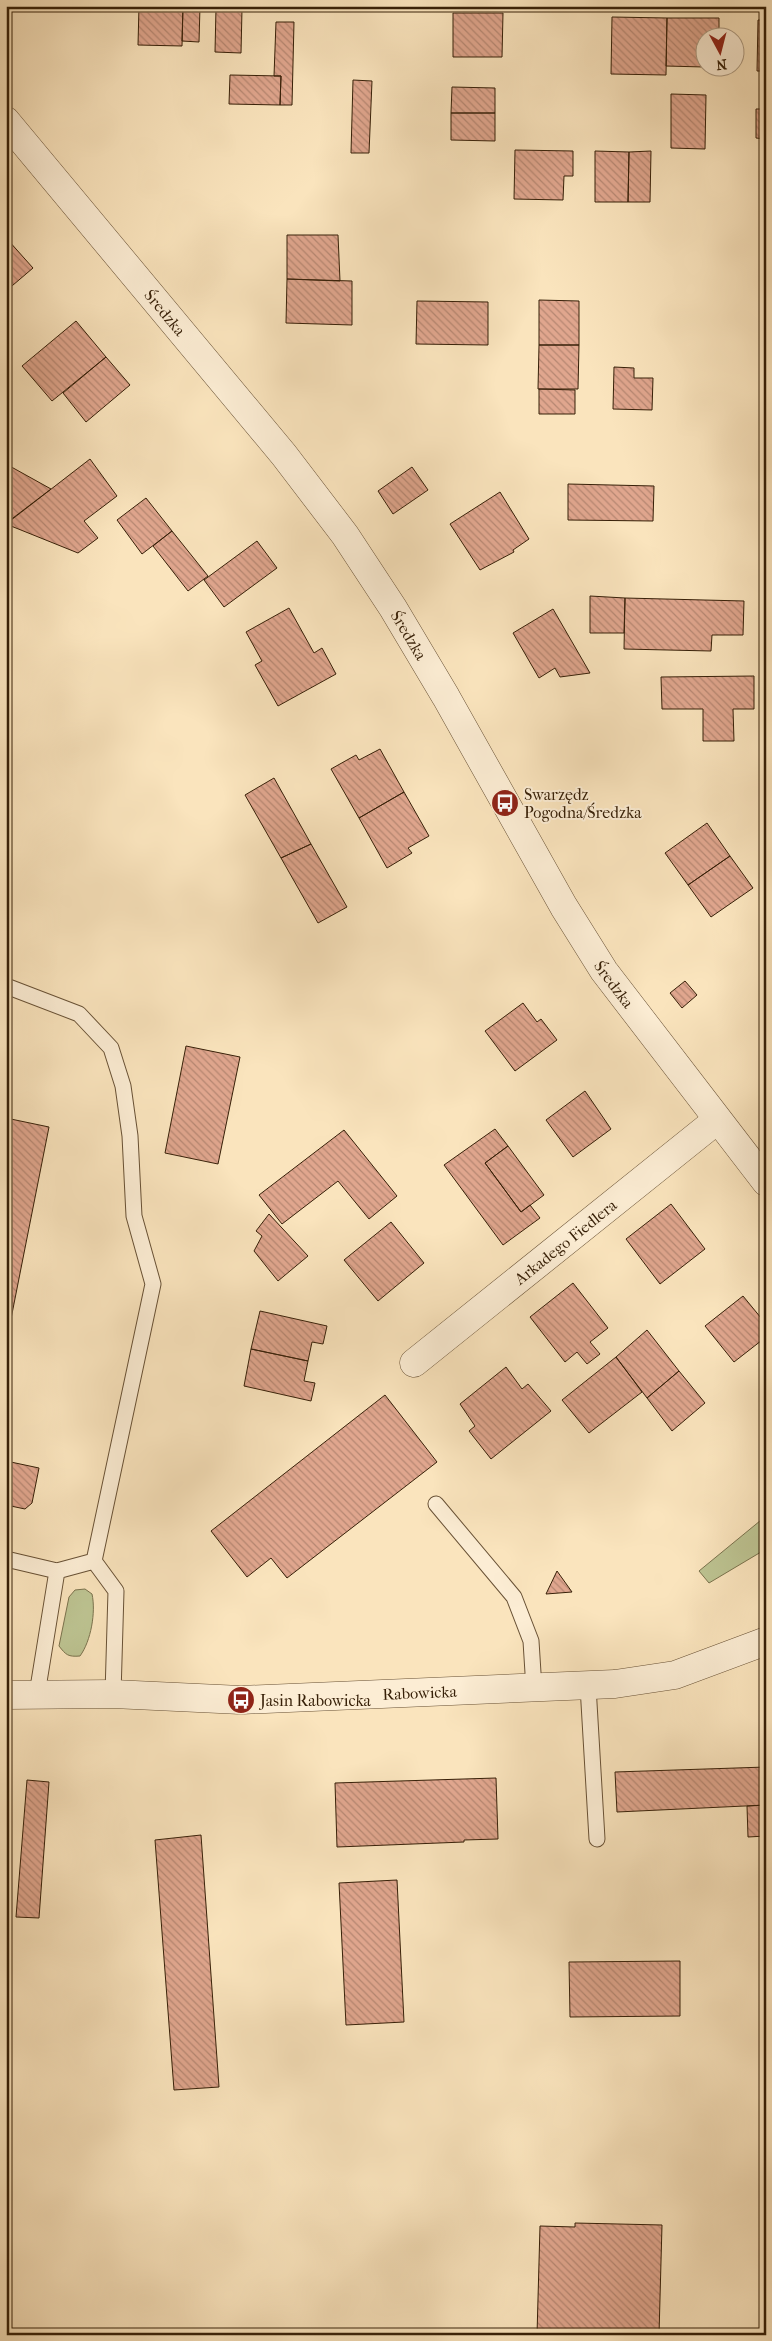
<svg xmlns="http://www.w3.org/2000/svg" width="772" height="2341" viewBox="0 0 772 2341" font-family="'IM FELL French Canon',serif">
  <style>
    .green { fill: #bdc492; stroke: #7a724d }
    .building { fill: url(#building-back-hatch); stroke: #372008 }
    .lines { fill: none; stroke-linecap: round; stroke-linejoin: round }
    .service-casing { stroke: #685135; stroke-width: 17 }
    .minor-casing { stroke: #685135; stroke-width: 29 }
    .tertiary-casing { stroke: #685135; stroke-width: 29 }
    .service { stroke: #fcedd4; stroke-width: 15 }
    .minor { stroke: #fcedd4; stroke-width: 28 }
    .tertiary { stroke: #fcedd4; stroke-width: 28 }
    .labels { text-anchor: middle; stroke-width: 4; stroke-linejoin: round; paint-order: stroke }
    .street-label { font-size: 16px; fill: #372008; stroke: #fcedd4 }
    .poi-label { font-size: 16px; fill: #372008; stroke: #fcedd4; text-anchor: start }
  </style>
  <defs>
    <pattern id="building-back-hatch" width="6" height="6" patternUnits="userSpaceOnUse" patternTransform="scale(1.25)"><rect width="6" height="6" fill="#e0a68e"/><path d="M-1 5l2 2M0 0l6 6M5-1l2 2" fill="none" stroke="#b68772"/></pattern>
  </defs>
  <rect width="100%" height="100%" fill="#fae4bd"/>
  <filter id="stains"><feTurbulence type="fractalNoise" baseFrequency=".004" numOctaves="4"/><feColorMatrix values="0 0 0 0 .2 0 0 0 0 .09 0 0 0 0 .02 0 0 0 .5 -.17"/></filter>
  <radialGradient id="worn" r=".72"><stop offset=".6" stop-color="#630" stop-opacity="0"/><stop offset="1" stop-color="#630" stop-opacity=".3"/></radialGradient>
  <!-- green -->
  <path class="green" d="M766 1516V1549L709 1583 699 1571Z
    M85 1589 92 1594C96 1612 91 1641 80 1656 68 1657 66 1655 59 1646L69 1597 75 1590Z"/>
  <!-- building -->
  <path class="building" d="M139 6H183L182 46 138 45Z
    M183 6H200L199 42 182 41Z
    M216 8 242 9 241 53 215 52Z
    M453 13H503L502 57H453Z
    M612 17 667 18 666 75 611 74Z
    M667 18H719V38H704V67L666 66Z
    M758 20H766V71H757Z
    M276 22H294L292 105H280L281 76H274Z
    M230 75 281 76 280 105 229 104Z
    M353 80 372 81 369 153H351Z
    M452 87 495 88V113H451Z
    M671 94 706 95 705 149 671 148Z
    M756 109H766V139L756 138Z
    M451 113H495V141L451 140Z
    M515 150 573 151V176H564L563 200 514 199Z
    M595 151 629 152 628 202H595Z
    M651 151 650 202H628L629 152Z
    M287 235H338L340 281 287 279Z
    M8 240 33 268 6 291V242Z
    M287 279 352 281V325L286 323Z
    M539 300 579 301V345H539Z
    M417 301 488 302V345L416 344Z
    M76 321 106 357 52 401 22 366Z
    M539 345H579L578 389H538Z
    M106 357 130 385 86 422 63 393Z
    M614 367 634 368V378H653L652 410 613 409Z
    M539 389 575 390V414H539Z
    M90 459 117 496 84 521 98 538 78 553 6 524Z
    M6 464 51 489 9 521 6 519Z
    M412 467 428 490 393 514 378 491Z
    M568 484 654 486 653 521 568 520Z
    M500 492 529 539 513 550 514 552 480 570 450 524Z
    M146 498 172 531 142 554 117 520Z
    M172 531 208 576 188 591 153 546Z
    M257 541 277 568 224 607 204 580Z
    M590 596 625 598 624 633H590Z
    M625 598 744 601 743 635H712L711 651 624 649Z
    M289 608 314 653 322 648 336 674 278 706 255 665 262 661 246 632Z
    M553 609 590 673 560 677 555 668 539 678 513 633Z
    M754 676V709H733L734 741H703V709H662L661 677Z
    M380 749 404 792 359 818 331 769 356 755 359 760Z
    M274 778 311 844 281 858 245 795Z
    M404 792 429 836 408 848 412 853 387 868 359 818Z
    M707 823 730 856 688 885 665 853Z
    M311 844 347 907 318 923 281 858Z
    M730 856 753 888 711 917 688 885Z
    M685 981 697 995 682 1008 670 993Z
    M523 1003 537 1022 541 1019 557 1040 515 1071 485 1031Z
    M186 1046 240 1057 218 1164 165 1153Z
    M585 1091 611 1129 573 1157 546 1120Z
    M6 1118 49 1127 6 1344Z
    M495 1129 508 1146 485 1163 521 1212 530 1205 540 1218 503 1245 444 1165Z
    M344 1130 397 1196 369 1219 338 1181 282 1224 259 1195Z
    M508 1146 544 1195 521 1212 485 1163Z
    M671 1204 705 1249 660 1284 626 1239Z
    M269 1214 308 1256 278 1281 254 1251 262 1236 256 1231Z
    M391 1222 424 1263 378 1301 344 1260Z
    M573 1283 608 1328 590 1342 600 1354 587 1364 577 1352 565 1362 530 1317Z
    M743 1296 766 1324V1337L734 1362 705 1326Z
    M260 1311 327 1326 323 1344 312 1342 308 1361 251 1349Z
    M647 1330 679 1371 647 1398 616 1357Z
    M251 1349 308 1361 304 1381 315 1383 311 1401 244 1386Z
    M616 1357 642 1392 589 1433 562 1400Z
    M506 1367 522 1389 528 1384 551 1411 491 1459 469 1431 475 1426 460 1404Z
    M679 1371 705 1403 672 1431 647 1398Z
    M385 1395 437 1462 287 1578 271 1558 247 1577 211 1531Z
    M6 1461 39 1468 32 1503 25 1509 6 1505Z
    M557 1571 572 1592 546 1594Z
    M766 1767V1805L617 1812 615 1772Z
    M496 1778 498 1839 464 1840V1842L337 1847 335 1783Z
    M27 1780 49 1782 39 1918 16 1917Z
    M766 1805V1836L748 1837 747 1806Z
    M201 1835 219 2087 174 2090 155 1840Z
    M397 1880 404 2022 346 2025 339 1883Z
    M680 1961V2016L570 2017 569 1962Z
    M575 2223 662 2225 659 2335H537L540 2226 575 2227Z"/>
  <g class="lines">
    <!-- service casing -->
    <g class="service-casing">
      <path id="service" d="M6 986 79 1014 111 1048 123 1086 130 1136 134 1216 153 1284 94 1561
        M436 1504 514 1597 531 1641 534 1689
        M6 1559 57 1571
        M588 1686 597 1839
        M37 1694 57 1571 94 1561 116 1591 113 1694"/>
    </g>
    <!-- minor casing -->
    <g class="minor-casing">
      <g id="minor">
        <path id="s1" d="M414 1363 717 1120"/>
      </g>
    </g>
    <!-- tertiary casing -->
    <g class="tertiary-casing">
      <g id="tertiary">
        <path id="s2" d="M6 121 284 455 345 535 393 608 446 697 564 907 604 971 766 1182"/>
        <path id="s3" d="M6 1695 113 1694 241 1700 615 1684 675 1675 766 1641"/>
      </g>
    </g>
    <!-- service -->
    <use href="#service" class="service"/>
    <!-- minor -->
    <use href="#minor" class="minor"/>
    <!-- tertiary -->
    <use href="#tertiary" class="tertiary"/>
  </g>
  <!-- icons -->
  <defs>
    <g id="bus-disc" transform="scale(1.4375)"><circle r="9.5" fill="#8f2418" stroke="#fcedd4"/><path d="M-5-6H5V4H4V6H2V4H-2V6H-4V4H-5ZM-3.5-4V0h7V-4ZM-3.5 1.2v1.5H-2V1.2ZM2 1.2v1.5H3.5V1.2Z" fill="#fff"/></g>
  </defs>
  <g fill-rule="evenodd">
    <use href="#bus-disc" x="505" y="803"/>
    <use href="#bus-disc" x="241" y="1700"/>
  </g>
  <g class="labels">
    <!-- street labels -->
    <g class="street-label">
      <text dy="6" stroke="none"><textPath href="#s2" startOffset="249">Średzka</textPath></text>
      <text dy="6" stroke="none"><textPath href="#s2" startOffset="654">Średzka</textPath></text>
      <text dy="6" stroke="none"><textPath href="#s2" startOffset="1059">Średzka</textPath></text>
      <text dy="6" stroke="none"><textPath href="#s1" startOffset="194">Arkadego Fiedlera</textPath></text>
      <text dy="6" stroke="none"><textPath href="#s3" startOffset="414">Rabowicka</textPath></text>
    </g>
    <!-- poi labels -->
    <g class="poi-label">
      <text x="524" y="800">Swarzędz<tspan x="524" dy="18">Pogodna/Średzka</tspan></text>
      <text x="260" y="1706">Jasin Rabowicka</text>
    </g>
  </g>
  <!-- margin -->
  <rect width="772" height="2341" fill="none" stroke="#fae4bd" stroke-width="25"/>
  <rect x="8" y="8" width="757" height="2326" fill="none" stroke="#372008" stroke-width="2.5"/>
  <rect x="12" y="12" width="747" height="2316" fill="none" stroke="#372008"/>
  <!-- north arrow -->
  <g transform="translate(720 52) rotate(173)"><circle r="24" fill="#fcedd4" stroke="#ad9b82"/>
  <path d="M0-4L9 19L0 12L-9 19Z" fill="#8f2418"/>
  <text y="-8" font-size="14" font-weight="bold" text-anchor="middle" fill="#372008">N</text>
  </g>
  <rect width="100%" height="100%" filter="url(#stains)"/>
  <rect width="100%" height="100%" fill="url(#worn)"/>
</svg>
